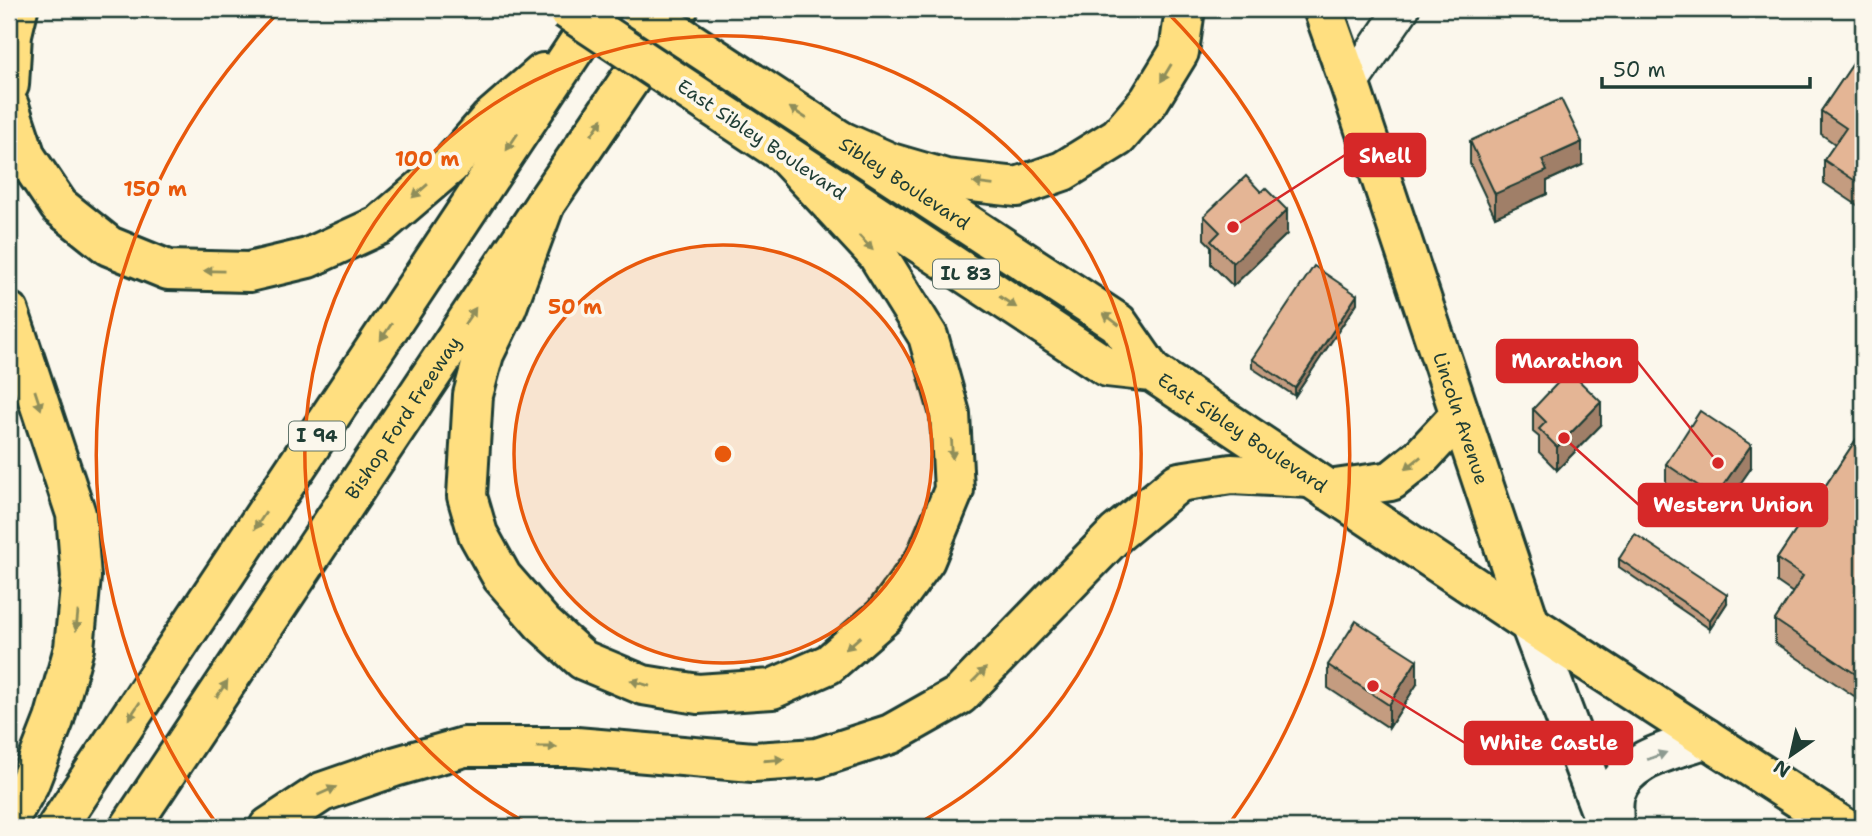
<svg xmlns="http://www.w3.org/2000/svg" width="1872" height="836" viewBox="0 0 1872 836" font-family="'Shantell Sans',sans-serif">
  <style>
    .lines { fill: none; stroke-linecap: round; stroke-linejoin: round }
    .minor-casing { stroke: #1f3d34; stroke-width: 38 }
    .tertiary-casing { stroke: #1f3d34; stroke-width: 44 }
    .primary-casing { stroke: #1f3d34; stroke-width: 44 }
    .motorway-casing { stroke: #1f3d34; stroke-width: 44 }
    .minor { stroke: #fbf7ec; stroke-width: 33 }
    .tertiary { stroke: #fbf7ec; stroke-width: 38 }
    .primary { stroke: #ffdf80; stroke-width: 38 }
    .motorway { stroke: #ffdf80; stroke-width: 38 }
    .primary-bridge-casing { stroke: #1f3d34; stroke-width: 44; stroke-linecap: butt }
    .primary-bridge { stroke: #ffdf80; stroke-width: 38 }
    .wall { fill: #c49c80; stroke: #1f3d34; stroke-width: 2 }
    .shaded-wall { fill: #a07f68; stroke: #1f3d34; stroke-width: 2 }
    .building { fill: #e4b595; stroke: #1f3d34; stroke-width: 2 }
    .oneway { fill: #8f8e5a }
    .oneway2 { fill: #8d9a90 }
    .ring { fill: none; stroke: #e8590c; stroke-width: 3.5 }
    .labels { text-anchor: middle; stroke-width: 7; stroke-linejoin: round; paint-order: stroke }
    .shield { fill: #fbf7ec; stroke: #61756b; stroke-width: 2 }
    .shield-label { font-size: 18px; font-weight: bold; fill: #1f3d34 }
    .street-label { font-size: 19px; fill: #1f3d34; stroke: #fbf7ec }
    .centre { fill: #e8590c; stroke: #fbf7ec; stroke-width: 3.5 }
    .ring-label { font-size: 21px; text-anchor: middle; font-weight: bold; fill: #e8590c; stroke: #fbf7ec; stroke-width: 7; stroke-linejoin: round; paint-order: stroke }
    .leader { fill: none; stroke: #d62828; stroke-width: 2.5 }
    .callout-dot { fill: #d62828; stroke: #fbf7ec; stroke-width: 2.5 }
    .callout { fill: #d62828; stroke: #d62828; stroke-width: 2.5 }
    .callout-label { font-size: 21px; text-anchor: middle; font-weight: bold; fill: #fff }
  </style>
  <rect width="100%" height="100%" fill="#fbf7ec"/>
  <filter id="ink" filterUnits="userSpaceOnUse"><feTurbulence type="fractalNoise" baseFrequency=".0143" numOctaves="2"/><feDisplacementMap in="SourceGraphic" scale="14" xChannelSelector="R" yChannelSelector="G"/><feConvolveMatrix kernelMatrix="1 2 1 2 8 2 1 2 1" color-interpolation-filters="sRGB"/></filter>
  <g filter="url(#ink)">
    <g class="lines">
      <!-- minor casing -->
      <g class="minor-casing">
        <path id="minor" d="M1350 85 1402 9"/>
      </g>
      <!-- tertiary casing -->
      <g class="tertiary-casing">
        <path id="tertiary" d="M1530 624 1607 827
          M1614 827C1614 817 1612 804 1615 794 1626 757 1675 750 1706 738"/>
      </g>
      <!-- primary casing -->
      <g class="primary-casing">
        <g id="primary">
          <path id="s1" d="M1323 9 1350 85 1530 624"/>
          <path id="s2" d="M751 82 1118 323 1152 372"/>
          <path id="s3" d="M730 118 1107 367 1152 372 1530 624 1843 827"/>
          <path d="M1328 490 1391 481 1421 457 1460 415"/>
        </g>
      </g>
      <!-- motorway casing -->
      <g class="motorway-casing">
        <g id="motorway">
          <path d="M9 85 12 34 18 9"/>
          <path d="M9 106 26 157 59 206 109 246 168 270 249 272 308 258 380 225 450 165 490 119 543 73"/>
          <path d="M839 140 891 163 946 179 1017 187 1063 171 1118 137 1149 101 1179 52 1185 9"/>
          <path d="M545 204 507 307 484 354 473 395 467 496 478 534 502 577 543 624 583 660 643 685 698 694 772 689 829 664 884 616 925 560 954 490 950 414 928 336 877 254 787 157"/>
          <path d="M9 312 76 514 81 577 74 648 54 720 29 784 9 819"/>
          <path d="M57 827 601 9"/>
          <path id="s4" d="M130 827 545 204 678 9"/>
          <path d="M269 827 322 792 394 767 464 747H576L753 762 817 758 891 734 960 695 1116 534 1179 482 1231 474 1310 478"/>
        </g>
      </g>
      <!-- minor -->
      <use href="#minor" class="minor"/>
      <!-- tertiary -->
      <use href="#tertiary" class="tertiary"/>
      <!-- primary -->
      <use href="#primary" class="primary"/>
      <!-- motorway -->
      <use href="#motorway" class="motorway"/>
      <!-- primary-bridge casing -->
      <g class="primary-bridge-casing">
        <path id="primary-bridge" d="M566 9 730 118
          M640 9 751 82"/>
      </g>
      <!-- primary-bridge -->
      <use href="#primary-bridge" class="primary-bridge"/>
    </g>
    <!-- wall -->
    <path class="wall" d="M1863 49V209L1824 183V160L1835 144 1821 134V111Z
      M1470 141 1582 165 1547 181V194L1495 217 1470 164Z
      M1204 216 1287 234 1233 286 1211 264V246L1204 239Z
      M1357 303 1295 396 1252 368V359Z
      M1533 409 1601 425 1557 470 1539 452V437L1533 432Z
      M1863 429V702L1775 643V620L1793 593 1777 582V559Z
      M1666 464 1751 468 1715 520 1666 487Z
      M1619 559 1727 603 1710 629 1619 567Z
      M1328 665 1417 684 1389 728 1328 688Z"/>
    <!-- shaded-wall -->
    <path class="shaded-wall" d="M1582 142V165L1547 181V194L1495 217V194L1542 160Z
      M1287 210V234L1233 286V263Z
      M1357 295V303L1295 396V388Z
      M1601 402V425L1557 470V447Z
      M1751 445V468L1715 520V497Z
      M1727 595V603L1710 629V620Z
      M1417 660V684L1389 728V705Z"/>
    <!-- building -->
    <path class="building" d="M1863 49V186L1824 160 1846 128 1821 111Z
      M1561 99 1582 142 1542 160 1547 171 1495 194 1470 141Z
      M1246 176 1261 192 1265 188 1287 210 1233 263 1211 241 1220 232 1204 216Z
      M1314 266 1357 295 1295 388 1252 359Z
      M1569 371 1601 402 1557 447 1539 429 1546 422 1533 409Z
      M1700 411 1751 445 1715 497 1666 464Z
      M1863 429V679L1775 620 1803 576 1777 559Z
      M1635 534 1727 595 1710 620 1619 559Z
      M1356 621 1417 660 1389 705 1328 665Z"/>
    <!-- one-way arrows -->
    <defs><path id="oneway-solid" d="M-6-.8H1V-3.2L6.5 0L1 3.2V.8H-6Z" transform="scale(1.75)"/></defs>
    <g class="oneway">
      <use href="#oneway-solid" transform="translate(1166 73) rotate(121)"/>
      <use href="#oneway-solid" transform="translate(798 113) rotate(-147)"/>
      <use href="#oneway-solid" transform="translate(597 127) rotate(-56)"/>
      <use href="#oneway-solid" transform="translate(512 142) rotate(124)"/>
      <use href="#oneway-solid" transform="translate(983 184) rotate(-173)"/>
      <use href="#oneway-solid" transform="translate(420 191) rotate(139)"/>
      <use href="#oneway-solid" transform="translate(866 243) rotate(47)"/>
      <use href="#oneway-solid" transform="translate(214 271) rotate(-179)"/>
      <use href="#oneway-solid" transform="translate(1008 302) rotate(33)"/>
      <use href="#oneway-solid" transform="translate(470 316) rotate(-56)"/>
      <use href="#oneway-solid" transform="translate(1111 319) rotate(-143)"/>
      <use href="#oneway-solid" transform="translate(386 332) rotate(124)"/>
      <use href="#oneway-solid" transform="translate(38 400) rotate(72)"/>
      <use href="#oneway-solid" transform="translate(952 449) rotate(87)"/>
      <use href="#oneway-solid" transform="translate(1413 463) rotate(141)"/>
      <use href="#oneway-solid" transform="translate(260 521) rotate(124)"/>
      <use href="#oneway-solid" transform="translate(77 621) rotate(96)"/>
      <use href="#oneway-solid" transform="translate(853 643) rotate(139)"/>
      <use href="#oneway-solid" transform="translate(979 675) rotate(-45)"/>
      <use href="#oneway-solid" transform="translate(640 683) rotate(-163)"/>
      <use href="#oneway-solid" transform="translate(222 689) rotate(-56)"/>
      <use href="#oneway-solid" transform="translate(134 711) rotate(124)"/>
      <use href="#oneway-solid" transform="translate(547 747)"/>
      <use href="#oneway-solid" transform="translate(774 760) rotate(-4)"/>
      <use href="#oneway-solid" transform="translate(327 791) rotate(-24)"/>
    </g>
    <use class="oneway2" href="#oneway-solid" transform="translate(1657 756) rotate(-20)"/>
  </g>
  <!-- distance rings -->
  <circle cx="723" cy="454" r="209" fill="#e8590c" fill-opacity=".12"/>
  <g class="ring">
    <circle cx="723" cy="454" r="209"/>
    <path d="M533 826A418 418 0 1 1 913 826"/>
    <path d="M219 827A627 627 0 0 1 280 11M1166 11A627 627 0 0 1 1227 827"/>
  </g>
  <g class="labels">
    <!-- shield labels -->
    <g class="shield">
      <rect x="933" y="259.5" width="66" height="29" rx="5"/>
      <rect x="289" y="421.5" width="56" height="29" rx="5"/>
    </g>
    <g class="shield-label">
      <text x="966" y="280">IL 83</text>
      <text x="317" y="442">I 94</text>
    </g>
    <!-- street labels -->
    <g class="street-label">
      <text transform="translate(762 139) rotate(34)" y="7">East Sibley Boulevard</text>
      <text dy="7" stroke="none"><textPath href="#s2" startOffset="184">Sibley Boulevard</textPath></text>
      <text dy="7" stroke="none"><textPath href="#s4" startOffset="492">Bishop Ford Freeway</textPath></text>
      <text dy="7" stroke="none"><textPath href="#s1" startOffset="432">Lincoln Avenue</textPath></text>
      <text dy="7" stroke="none"><textPath href="#s3" startOffset="606">East Sibley Boulevard</textPath></text>
    </g>
  </g>
  <circle cx="723" cy="454" r="10" class="centre"/>
  <g class="ring-label">
    <text x="427" y="166">100 m</text>
    <text x="155" y="196">150 m</text>
    <text x="575" y="314">50 m</text>
  </g>
  <!-- callouts -->
  <path class="leader" d="M1233 227L1345 155M1718 463L1637 361M1564 438L1639 505M1373 686L1465 743"/>
  <g class="callout-dot">
    <circle cx="1233" cy="227" r="7"/>
    <circle cx="1718" cy="463" r="7"/>
    <circle cx="1564" cy="438" r="7"/>
    <circle cx="1373" cy="686" r="7"/>
  </g>
  <g class="callout">
    <rect x="1345" y="134" width="80" height="42" rx="7"/>
    <rect x="1497" y="340" width="140" height="42" rx="7"/>
    <rect x="1639" y="484" width="188" height="42" rx="7"/>
    <rect x="1465" y="722" width="167" height="42" rx="7"/>
  </g>
  <g class="callout-label">
    <text x="1385" y="163">Shell</text>
    <text x="1567" y="368">Marathon</text>
    <text x="1733" y="512">Western Union</text>
    <text x="1549" y="750">White Castle</text>
  </g>
  <!-- margin -->
  <rect width="1872" height="836" fill="none" stroke="#fbf7ec" stroke-width="35"/>
  <rect x="18" y="18" width="1837" height="801" fill="none" stroke="#1f3d34" stroke-width="2.5" filter="url(#ink)"/>
  <!-- north arrow -->
  <g transform="translate(1791 755) rotate(214)" stroke="#fbf7ec" stroke-width="5" paint-order="stroke">
  <path d="M0-5L12 26L0 18L-12 26Z" fill="#1f3d34"/>
  <text y="-10" font-size="19" font-weight="bold" text-anchor="middle" fill="#1f3d34">N</text>
  </g>
  <!-- scale -->
  <path d="M1602 77v10h208v-10" fill="none" stroke="#1f3d34" stroke-width="3.5"/>
  <text x="1613" y="77" font-size="21" fill="#1f3d34" stroke="#fbf7ec" stroke-width="5" paint-order="stroke">50 m</text>
</svg>
